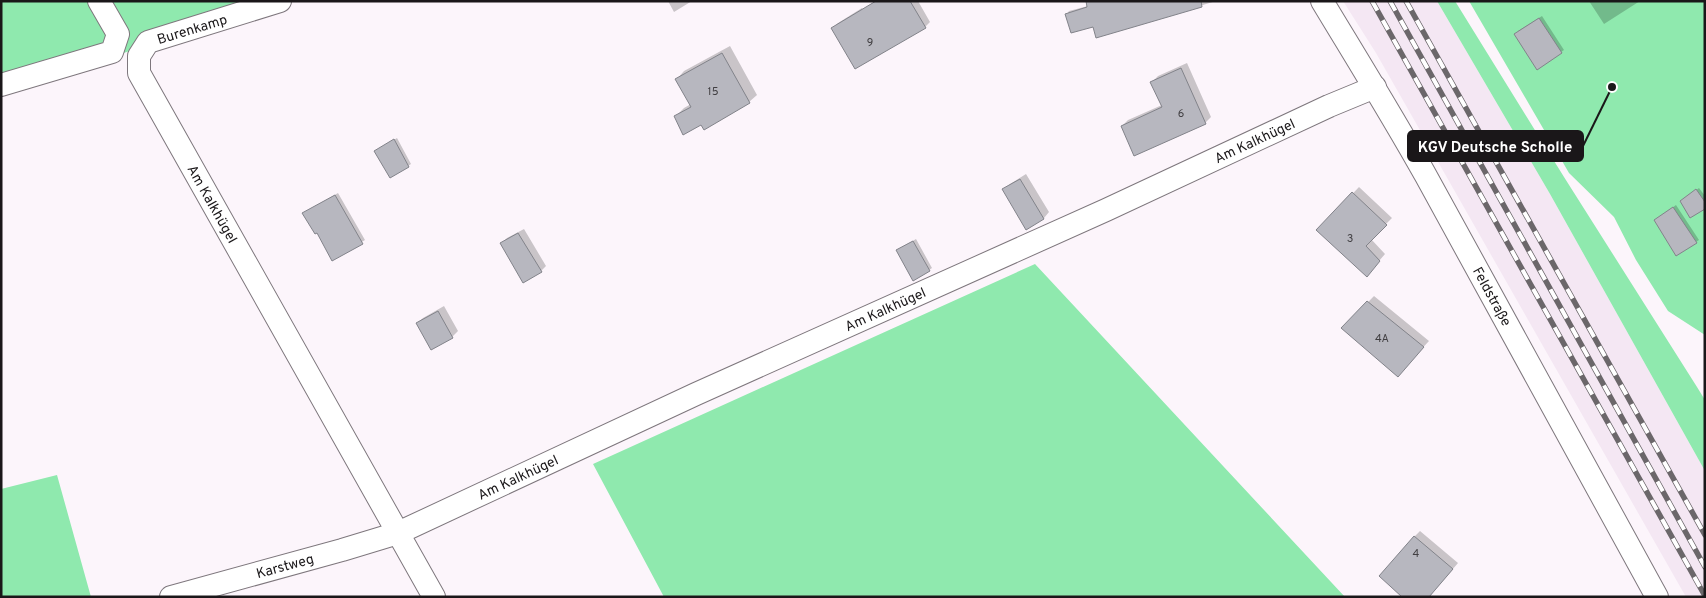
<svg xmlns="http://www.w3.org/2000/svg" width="1706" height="598" viewBox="0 0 1706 598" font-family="Overpass,sans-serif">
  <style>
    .built { fill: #f4e7f3 }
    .green { fill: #8fe9ae }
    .shadow { fill: #0003 }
    .building { fill: #b7b7bf; stroke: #82838a }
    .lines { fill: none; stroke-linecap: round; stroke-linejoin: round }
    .street-casing { stroke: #7e777d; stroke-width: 24 }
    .street { stroke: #fff; stroke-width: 22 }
    .rail-casing { stroke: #6b676a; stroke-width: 5.5 }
    .rail { stroke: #fff; stroke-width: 4; stroke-dasharray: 11; stroke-linecap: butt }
    .labels { text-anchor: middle; stroke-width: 4; stroke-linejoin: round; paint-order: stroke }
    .number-label { font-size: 11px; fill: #413f42 }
    .street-label { font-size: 14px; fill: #1a1719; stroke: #fff }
    .leader { fill: none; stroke: #1a1719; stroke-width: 2 }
    .callout-dot { fill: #1a1719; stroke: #fff; stroke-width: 2 }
    .callout { fill: #1a1719; stroke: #1a1719; stroke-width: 2 }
    .callout-label { font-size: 15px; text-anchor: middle; font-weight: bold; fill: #fff }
  </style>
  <rect width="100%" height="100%" fill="#fcf5fb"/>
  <!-- built -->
  <path class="built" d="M1343 1H1437L1550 194 1705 471V597H1686L1376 53Z"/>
  <!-- green -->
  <path class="green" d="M1 1H279L1 94Z
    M1437 1H1455L1564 177 1697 387 1705 400V471L1550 194Z
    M1469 1H1705V335L1668 311 1636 260 1614 217 1569 173Z
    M1035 264 1345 597H664L593 464Z
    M57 475 91 597H1V489Z"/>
  <!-- shadow -->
  <path class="shadow" d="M668 1H692L674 12Z
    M885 1H918L930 22 925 27 833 28 838 23 862 8 865 13Z
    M1090 1H1216L1097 37 1094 25 1067 14 1069 11 1088 6Z
    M1589 1H1640L1604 24Z
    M1542 16 1564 50 1561 52 1518 31Z
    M730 46 757 95 749 102 701 123 676 116 684 108 691 104 677 79 684 71Z
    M1187 63 1211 117 1206 122 1135 155 1122 126 1128 120 1162 105 1152 82 1158 76Z
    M397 138 411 164 391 177 376 151Z
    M1026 174 1049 212 1044 218 1027 228 1004 189 1010 184Z
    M1359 187 1392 218 1371 239 1385 254 1367 275 1318 230Z
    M1699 188 1705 196V207L1684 199Z
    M338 193 365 240 332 260 307 211Z
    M1676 205 1699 240 1696 242 1655 220Z
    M524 229 546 266 541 271 502 243 507 238Z
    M916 239 932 268 929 270 897 250Z
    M1374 296 1429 341 1403 369 1343 328Z
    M444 306 458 331 452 337 417 323 423 318Z
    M1420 531 1458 563 1429 597 1414 537Z"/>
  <!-- building -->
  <path class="building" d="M876 1H910L926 28 855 69 831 28Z
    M1086 1H1201L1202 7 1096 38 1093 27 1071 33 1065 14 1087 7Z
    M1539 18 1562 53 1537 70 1514 34Z
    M722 53 750 103 704 130 701 125 683 135 674 116 691 107 675 79Z
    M1181 68 1206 124 1134 156 1121 126 1162 107 1150 82Z
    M394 139 409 167 390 178 374 151Z
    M1020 179 1044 219 1026 230 1002 189Z
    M1696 189 1705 202V209L1690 218 1680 201Z
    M1352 192 1387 225 1366 246 1380 261 1367 277 1316 230Z
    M335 195 363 244 332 261 317 233 315 234 302 213Z
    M1673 207 1697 243 1676 256 1654 220Z
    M518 233 542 272 523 283 500 243Z
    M913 241 930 271 913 281 896 250Z
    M1367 301 1424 347 1398 377 1341 328Z
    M438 311 453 338 431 350 416 323Z
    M1414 536 1453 569 1429 597H1402L1379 576Z"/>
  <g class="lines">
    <!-- street casing -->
    <g class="street-casing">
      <g id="street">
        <path id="s1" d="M280 1 148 42 139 56V73L434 597"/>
        <path id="s2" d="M1322 1C1357 59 1393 117 1426 176 1504 316 1579 457 1657 597"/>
        <path d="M1 85 112 52 118 34 99 1"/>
        <path id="s3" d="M171 597 342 550 398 533 696 394 1106 210 1329 106 1375 87"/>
      </g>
    </g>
    <!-- street -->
    <use href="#street" class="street"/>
    <!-- rail casing -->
    <g class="rail-casing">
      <path id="rail" d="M1372 1 1705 596
        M1390 1 1705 567
        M1406 1 1705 535"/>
    </g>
    <!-- rail -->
    <use href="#rail" class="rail"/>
  </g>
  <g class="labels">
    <!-- number labels -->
    <g class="number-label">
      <text x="870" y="46">9</text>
      <text x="713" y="95">15</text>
      <text x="1181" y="117">6</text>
      <text x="1350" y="242">3</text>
      <text x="1382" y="342">4A</text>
      <text x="1416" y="557">4</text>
    </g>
    <!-- street labels -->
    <g class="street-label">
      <text transform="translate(192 29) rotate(-17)" y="5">Burenkamp</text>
      <text dy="5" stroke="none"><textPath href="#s3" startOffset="1178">Am Kalkhügel</textPath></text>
      <text dy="5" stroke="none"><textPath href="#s1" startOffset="322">Am Kalkhügel</textPath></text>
      <text dy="5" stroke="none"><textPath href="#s2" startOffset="341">Feldstraße</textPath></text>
      <text dy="5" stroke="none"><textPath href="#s3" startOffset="772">Am Kalkhügel</textPath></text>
      <text dy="5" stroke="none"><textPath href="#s3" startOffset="368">Am Kalkhügel</textPath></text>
      <text dy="5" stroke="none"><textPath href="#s3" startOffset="118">Karstweg</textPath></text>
    </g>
  </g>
  <!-- callouts -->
  <path class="leader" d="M1612 87L1583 146"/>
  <circle class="callout-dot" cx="1612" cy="87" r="5"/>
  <rect class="callout" x="1408" y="131" width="175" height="30" rx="5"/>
  <g class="callout-label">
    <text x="1495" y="152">KGV Deutsche Scholle</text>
  </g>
  <!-- border -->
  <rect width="1706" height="598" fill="none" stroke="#1a1719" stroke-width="5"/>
</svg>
